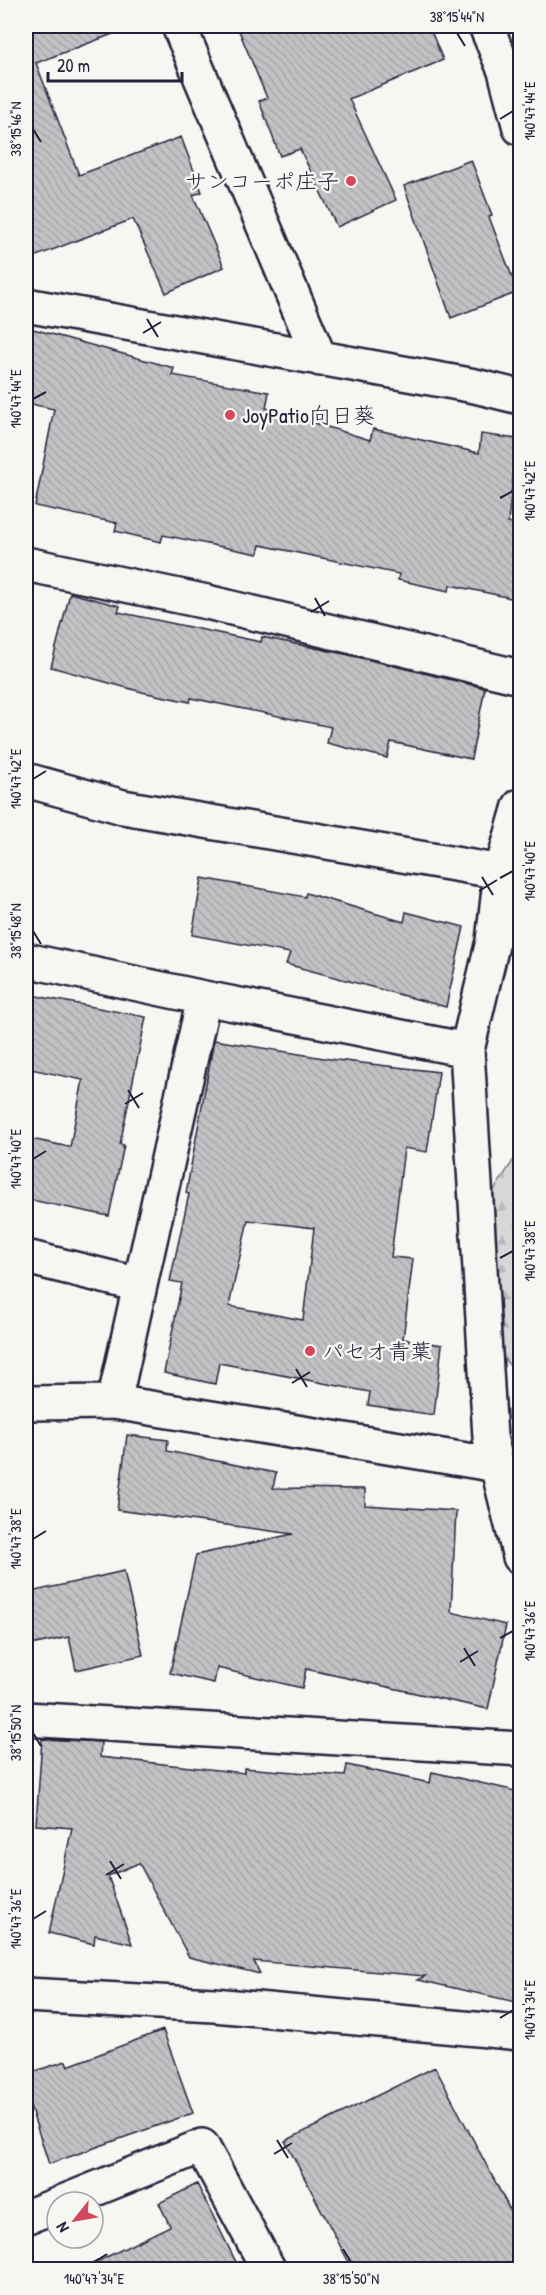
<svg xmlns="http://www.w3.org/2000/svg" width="546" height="2295" viewBox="0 0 546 2295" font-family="'Patrick Hand','Klee One',sans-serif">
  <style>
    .forest { fill: url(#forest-firs); stroke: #7c7c89; stroke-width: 1.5 }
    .building { fill: url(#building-back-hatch); stroke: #22223b; stroke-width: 1.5; fill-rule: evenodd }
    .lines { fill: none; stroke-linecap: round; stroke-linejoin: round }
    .minor-casing { stroke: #22223b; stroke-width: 38 }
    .minor { stroke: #f6f6f2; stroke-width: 33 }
    .ticks { fill: none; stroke: #22223b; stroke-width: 2 }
    .poi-dot { fill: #d1495b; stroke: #f6f6f2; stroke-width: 2 }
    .labels { text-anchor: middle; stroke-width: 5; stroke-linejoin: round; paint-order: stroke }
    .poi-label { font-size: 22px; fill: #22223b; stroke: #f6f6f2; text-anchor: start }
    .neatline { fill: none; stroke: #22223b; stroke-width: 2 }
    .ticks-label { font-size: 15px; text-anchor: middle; fill: #22223b }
  </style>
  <defs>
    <pattern id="forest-firs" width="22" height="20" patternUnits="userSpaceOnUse" patternTransform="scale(1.5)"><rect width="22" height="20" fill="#d7d7d7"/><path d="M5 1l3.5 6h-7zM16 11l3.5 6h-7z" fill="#b8b8b9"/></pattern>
    <pattern id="building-back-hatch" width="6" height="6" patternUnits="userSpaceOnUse" patternTransform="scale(1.5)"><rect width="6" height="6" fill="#c2c2c4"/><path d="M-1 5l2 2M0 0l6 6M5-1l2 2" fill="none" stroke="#a6a6a9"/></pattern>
  </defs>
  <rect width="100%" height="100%" fill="#f6f6f2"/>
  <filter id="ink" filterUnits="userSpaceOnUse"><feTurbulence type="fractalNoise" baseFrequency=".0167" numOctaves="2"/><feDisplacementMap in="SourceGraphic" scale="12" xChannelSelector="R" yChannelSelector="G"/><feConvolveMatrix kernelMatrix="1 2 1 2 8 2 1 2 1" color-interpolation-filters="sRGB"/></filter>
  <g filter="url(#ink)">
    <!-- forest -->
    <path class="forest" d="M520 1150V1379L464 1307 463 1238Z"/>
    <!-- building -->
    <path class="building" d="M26 26H125L126 29 36 63 79 175 181 137 202 192 193 195 224 267 166 293 133 219 26 260Z
      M237 26H429L443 60 349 99 396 200 337 227 300 149 280 156 259 101 267 98Z
      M471 160 492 215 489 217 518 292 451 318 404 186Z
      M26 327 174 368 172 375 269 392 266 408 370 440 373 429 479 453 481 434 517 439 508 523 520 526V600L450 585 449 591 398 580 399 574 260 545 258 554 163 535 161 542 115 531 117 523 35 506 54 409 26 403Z
      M70 593 120 606 118 612 261 642 262 637 349 655 485 688 471 759 391 742 387 758 327 743 331 727 191 698 190 702 142 692 51 667Z
      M202 878 305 897 306 893 404 922 406 912 464 927 446 1007 286 964 290 953 192 935Z
      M26 994 146 1017 120 1144 124 1145 109 1216 26 1199V1138L70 1147 83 1080 26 1068Z
      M214 1040 336 1060 439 1072 427 1152 404 1148 391 1257 413 1259 403 1339 442 1345 434 1415 368 1405 370 1392 219 1363 215 1384 164 1373 182 1283 170 1281 189 1194 186 1193ZM248 1220 314 1228 303 1320 229 1306Z
      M127 1435 168 1440 167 1451 276 1473 273 1488 365 1489V1505L456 1511 451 1612 506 1625 488 1709 306 1669 302 1688 217 1668 214 1683 170 1673 196 1555 293 1534 117 1510Z
      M124 1571 143 1655 76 1670 69 1637 26 1646V1593Z
      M42 1739 101 1742 100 1757 244 1773V1768L345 1776 347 1765 430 1783 432 1772 520 1792V2003L418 1980 425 1976 254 1961 260 1974 189 1957 139 1863 108 1876 132 1944 95 1935 94 1944 49 1933 72 1828 36 1825Z
      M163 2030 193 2113 49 2164 26 2094V2074L66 2061 68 2066Z
      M435 2067 520 2229V2270H353L285 2141Z
      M197 2184 240 2270H80L170 2226 159 2203Z"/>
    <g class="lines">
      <!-- minor casing -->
      <g class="minor-casing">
        <path id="minor" d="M179 26 320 359
          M486 26 505 71 520 128
          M26 305 475 386 520 397
          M26 564 207 602 520 677
          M26 780 123 807 501 872 493 941 467 1050 490 1437 520 1557
          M501 872 520 806
          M26 960 204 998 467 1050
          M26 1257 140 1285
          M114 1402 204 998
          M26 1403 114 1402 497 1465
          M26 1719 520 1749
          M26 1995 214 2005 520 2033
          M63 2202 202 2146 269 2270
          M26 2217 57 2205"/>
      </g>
      <!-- minor -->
      <use href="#minor" class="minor"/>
    </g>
  </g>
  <!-- ticks -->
  <path class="ticks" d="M457 33 465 46M500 119 513 111M33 129 41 142M147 319 158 337M143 333 161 322M33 399 46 392M500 498 513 491M315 598 325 616M311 612 329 601M33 779 46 771M482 877 493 895M500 878 513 871M479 891 497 880M33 931 41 944M128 1090 139 1108M125 1104 143 1093M33 1159 46 1151M500 1258 513 1251M296 1369 307 1387M292 1383 310 1372M33 1539 46 1531M500 1638 513 1631M464 1648 475 1666M460 1662 478 1651M33 1733 41 1746M110 1861 121 1879M106 1875 124 1864M33 1919 46 1911M500 2018 513 2010M277 2140 288 2158M274 2154 292 2143M343 2249 351 2262M94 2262 107 2254"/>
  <!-- markers -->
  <g class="poi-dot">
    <circle cx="351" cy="181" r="6"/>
    <circle cx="230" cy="415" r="6"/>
    <circle cx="310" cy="1351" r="6"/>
  </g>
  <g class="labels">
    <!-- poi labels -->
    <g class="poi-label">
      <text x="339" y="189" text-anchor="end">サンコーポ庄子</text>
      <text x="242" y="423">JoyPatio向日葵</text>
      <text x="322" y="1359">パセオ青葉</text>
    </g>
  </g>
  <!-- margin -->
  <rect width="546" height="2295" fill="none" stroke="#f6f6f2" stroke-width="66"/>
  <!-- north arrow -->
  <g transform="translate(75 2220) rotate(239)"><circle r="28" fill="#f6f6f2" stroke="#a1a1a9" stroke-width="1.5"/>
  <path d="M0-4.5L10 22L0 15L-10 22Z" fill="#d1495b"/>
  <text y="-9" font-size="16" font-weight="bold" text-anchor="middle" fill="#22223b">N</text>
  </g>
  <!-- scale -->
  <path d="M48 72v9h134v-9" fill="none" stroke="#22223b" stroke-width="3"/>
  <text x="57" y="72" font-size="18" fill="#22223b" stroke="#f6f6f2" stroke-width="4.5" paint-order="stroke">20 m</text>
  <rect x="33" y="33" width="480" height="2229" class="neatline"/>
  <g class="ticks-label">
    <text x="457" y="22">38°15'44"N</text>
    <text transform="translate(530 111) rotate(-90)" y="5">140°47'44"E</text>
    <text transform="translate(16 129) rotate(-90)" y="5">38°15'46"N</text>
    <text transform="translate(16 399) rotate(-90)" y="5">140°47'44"E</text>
    <text transform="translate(530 491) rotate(-90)" y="5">140°47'42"E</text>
    <text transform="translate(16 779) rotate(-90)" y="5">140°47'42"E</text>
    <text transform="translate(530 871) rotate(-90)" y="5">140°47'40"E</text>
    <text transform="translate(16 931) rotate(-90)" y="5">38°15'48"N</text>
    <text transform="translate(16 1159) rotate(-90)" y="5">140°47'40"E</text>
    <text transform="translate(530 1251) rotate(-90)" y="5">140°47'38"E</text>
    <text transform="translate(16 1539) rotate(-90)" y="5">140°47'38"E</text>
    <text transform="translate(530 1631) rotate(-90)" y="5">140°47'36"E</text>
    <text transform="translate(16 1733) rotate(-90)" y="5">38°15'50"N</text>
    <text transform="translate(16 1919) rotate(-90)" y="5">140°47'36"E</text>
    <text transform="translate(530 2010) rotate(-90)" y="5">140°47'34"E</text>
    <text x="94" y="2284">140°47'34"E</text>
    <text x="351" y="2284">38°15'50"N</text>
  </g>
</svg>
